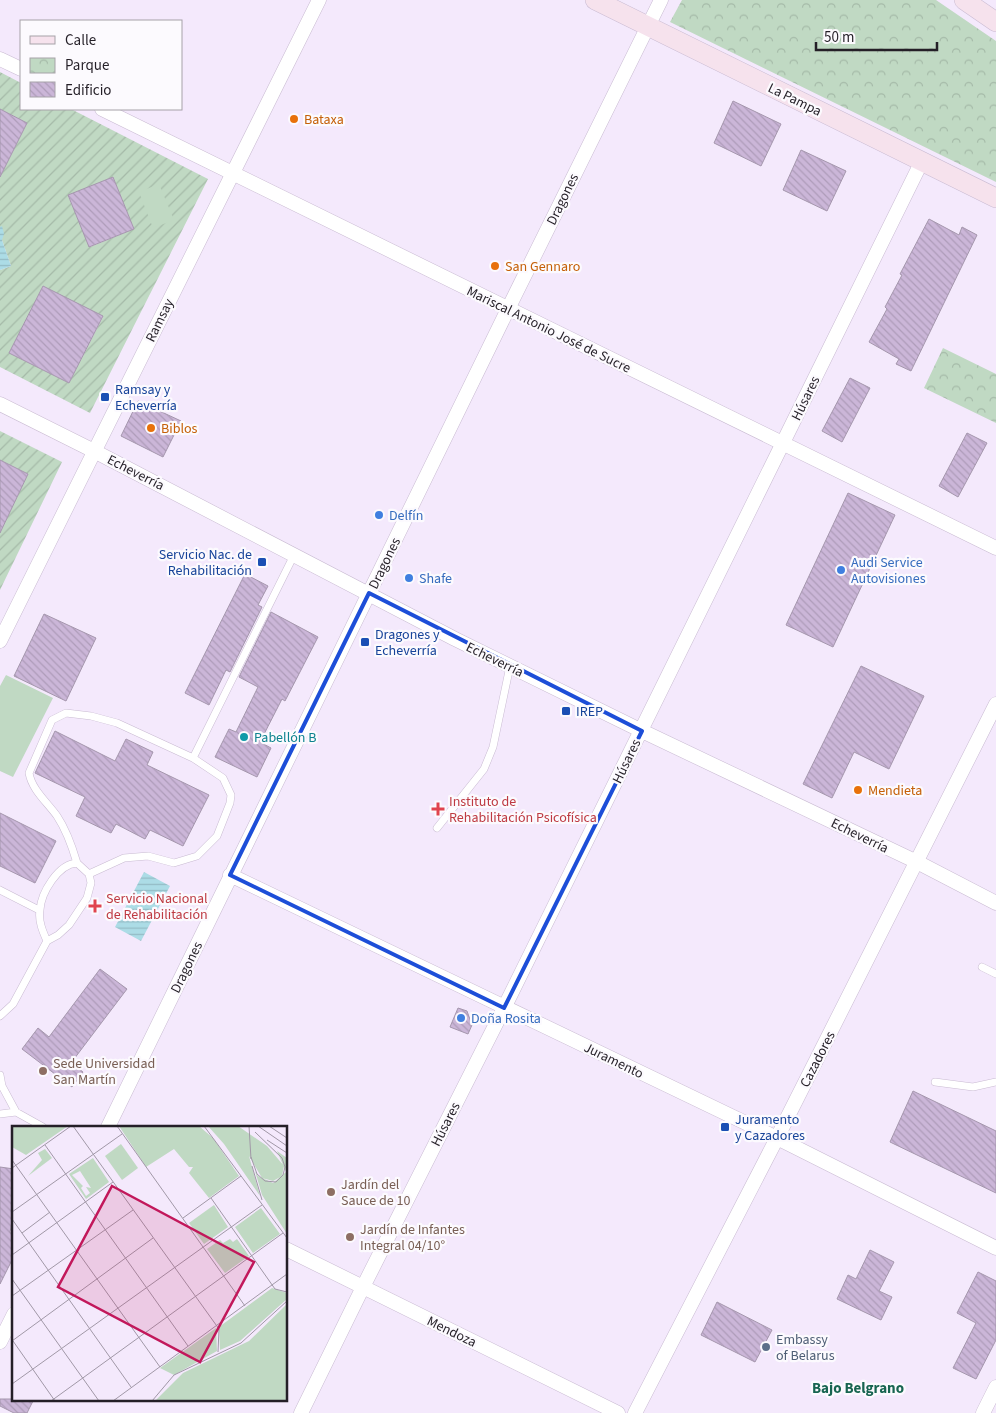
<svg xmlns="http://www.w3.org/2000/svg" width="996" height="1413" viewBox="0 0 996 1413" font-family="'Source Sans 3',sans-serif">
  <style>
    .park { fill: url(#park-crowns) }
    .garden { fill: url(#garden-furrows); fill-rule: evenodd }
    .pitch { fill: #c0d9c3 }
    .water { fill: url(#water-rules) }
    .building { fill: url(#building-back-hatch); stroke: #a597ad }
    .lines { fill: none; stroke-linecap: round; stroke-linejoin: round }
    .lane-casing { stroke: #c9bbd2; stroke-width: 8 }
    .street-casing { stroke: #c9bbd2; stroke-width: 15 }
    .secondary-casing { stroke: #c9bbd2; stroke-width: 20 }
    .lane { stroke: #fff; stroke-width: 7 }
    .street { stroke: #fff; stroke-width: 14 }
    .secondary { stroke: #f6e2ed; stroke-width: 19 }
    .marked { fill: none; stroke: #1d4ed8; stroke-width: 4; stroke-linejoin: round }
    .food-dot { fill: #e8710a; stroke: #fcfafe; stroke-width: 2 }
    .transit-dot { fill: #1a4fb4; stroke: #fcfafe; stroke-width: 2 }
    .shop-dot { fill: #3f7fe0; stroke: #fcfafe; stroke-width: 2 }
    .culture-dot { fill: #0f9aa8; stroke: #fcfafe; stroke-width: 2 }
    .health-dot { fill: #e0444e; stroke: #fcfafe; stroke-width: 2 }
    .education-dot { fill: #8d6e63; stroke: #fcfafe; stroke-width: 2 }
    .service-dot { fill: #5c6f8a; stroke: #fcfafe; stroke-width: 2 }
    .labels { text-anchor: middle; stroke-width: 4.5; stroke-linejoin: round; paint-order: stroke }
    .street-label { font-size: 14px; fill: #241f27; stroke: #fcfafe }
    .food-label { font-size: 14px; fill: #c56008; stroke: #fcfafe; text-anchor: start }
    .transit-label { font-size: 14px; fill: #164399; stroke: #fcfafe; text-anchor: start }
    .shop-label { font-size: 14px; fill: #366cbe; stroke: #fcfafe; text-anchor: start }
    .culture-label { font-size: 14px; fill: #0d838f; stroke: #fcfafe; text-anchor: start }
    .health-label { font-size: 14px; fill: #be3a42; stroke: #fcfafe; text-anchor: start }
    .education-label { font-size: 14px; fill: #785e54; stroke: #fcfafe; text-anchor: start }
    .service-label { font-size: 14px; fill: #4e5e75; stroke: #fcfafe; text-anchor: start }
    .neighbourhood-label { font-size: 15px; font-weight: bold; fill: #186551; stroke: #fcfafe }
    .inset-road { fill: none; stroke: #a198a7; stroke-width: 1 }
    .view { fill: #c2185b; fill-opacity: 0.15; stroke: #c2185b; stroke-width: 2.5 }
    .inset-edge { fill: none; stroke: #241f27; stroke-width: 2.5 }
  </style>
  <defs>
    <pattern id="park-crowns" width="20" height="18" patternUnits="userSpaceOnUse" patternTransform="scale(1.25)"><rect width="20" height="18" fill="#c0d9c3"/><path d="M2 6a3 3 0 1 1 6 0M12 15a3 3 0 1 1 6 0" fill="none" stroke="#a5baa8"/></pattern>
    <pattern id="garden-furrows" width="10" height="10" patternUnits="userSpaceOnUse" patternTransform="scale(1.25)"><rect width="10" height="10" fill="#c0d9c3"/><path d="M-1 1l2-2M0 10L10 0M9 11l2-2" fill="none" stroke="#a5baa8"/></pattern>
    <pattern id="water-rules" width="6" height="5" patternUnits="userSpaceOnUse" patternTransform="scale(1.25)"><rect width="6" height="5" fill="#acdce6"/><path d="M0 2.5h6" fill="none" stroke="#94bcc5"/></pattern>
    <pattern id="building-back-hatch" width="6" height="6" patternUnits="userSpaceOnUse" patternTransform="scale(1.25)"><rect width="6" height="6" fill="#cbb6d8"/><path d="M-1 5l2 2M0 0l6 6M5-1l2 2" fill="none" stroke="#ae9cb9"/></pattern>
  </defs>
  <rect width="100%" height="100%" fill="#f4e9fc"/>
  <!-- park -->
  <path class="park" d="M682 0H936L996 41V182L670 22Z
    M943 348 996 374V423L924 388Z"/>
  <!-- garden -->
  <path class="garden" d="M0 72 21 83V109H71L208 179 90 413 0 367V270L11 266 2 240 1 227H0V177L27 123 0 109ZM113 177 134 229 90 247 68 196ZM43 286 103 317 69 383 9 353Z
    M0 431 62 462 0 590V533L28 474 0 460Z"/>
  <!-- pitch -->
  <path class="pitch" d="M159 184 174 220 153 228 139 192Z
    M6 675 53 698 13 777 0 771V686Z"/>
  <!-- water -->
  <path class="water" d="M2 226 4 234 2 240 11 266 0 270V227Z
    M144 872 170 886 141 941 115 927Z"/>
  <!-- building -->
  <path class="building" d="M733 101 781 124 761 166 714 143Z
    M0 109 27 123 0 177Z
    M801 150 846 171 827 211 783 190Z
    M113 177 134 229 89 247 68 195Z
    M929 219 959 235 962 227 977 235 911 371 896 364 899 359 869 342 887 309 885 307 902 275 900 274Z
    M43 286 103 316 69 383 9 353Z
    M850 378 870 388 842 442 822 431Z
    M138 401 181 421 163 457 121 436Z
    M967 433 987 443 958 497 939 486Z
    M0 460 28 474 0 533Z
    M848 493 895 515 833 647 786 625Z
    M245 574 268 586 258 605 262 607 230 672 226 670 209 705 185 693Z
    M271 612 318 637 285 701 282 699 260 742 271 748 257 777 215 757 229 729 236 732 258 687 239 677Z
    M44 614 96 638 66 701 14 676Z
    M861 666 924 696 889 769 854 752 832 798 803 784Z
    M55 731 115 761 126 739 153 752 147 765 209 795 183 846 150 830 145 839 116 824 111 833 76 816 85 797 35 773Z
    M0 813 56 841 35 883 0 866Z
    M100 969 127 989 71 1063 83 1072 72 1087 22 1049 38 1028 49 1037Z
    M458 1008 467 1011 472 1025 468 1034 450 1027Z
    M913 1091 996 1131V1193L890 1142Z
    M0 1167 14 1169V1211L10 1232 14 1239V1256L0 1284Z
    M870 1250 894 1262 879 1291 892 1297 881 1320 837 1299 848 1275 856 1279Z
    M978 1272 996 1281V1340L976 1379 953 1368 976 1323 957 1313Z
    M717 1302 772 1330 755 1362 701 1335Z
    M0 1399H34L27 1413H14L0 1406Z"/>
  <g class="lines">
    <!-- lane casing -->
    <g class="lane-casing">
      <path id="lane" d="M193 758 294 555
        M437 828 484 769 493 747 510 666
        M77 863C72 846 67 831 57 816 47 802 32 790 29 773L52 720 66 713 91 716 117 723 193 758 223 778 231 795 230 803 217 836 197 856 174 863 148 856 124 858 89 874
        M0 890 39 910
        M982 967 996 974
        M0 1016 13 1004 47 941 58 935 69 925 87 898 91 883 89 874 77 863C58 864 41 893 40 910 38 921 43 932 47 941
        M0 1075 2 1086 16 1112
        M935 1082 973 1087 996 1082
        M0 1114 16 1112 43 1127"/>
    </g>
    <!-- street casing -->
    <g class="street-casing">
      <path id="street" d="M0 59 21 69
        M102 109 996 548
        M0 404 94 451 455 639 642 731 917 862 996 903
        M0 641 319 0
        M230 875 777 1138 996 1248
        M108 1127 508 309 661 0
        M286 1249 618 1413
        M0 1342 14 1314
        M301 1413 363 1287 504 1008 922 161
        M635 1413 777 1138 996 704
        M983 1413 996 1387"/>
    </g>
    <!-- secondary casing -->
    <g class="secondary-casing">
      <path id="secondary" d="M595 0 996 198
        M964 0 996 22"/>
    </g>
    <!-- lane -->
    <use href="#lane" class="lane"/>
    <!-- street -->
    <use href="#street" class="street"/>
    <!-- secondary -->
    <use href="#secondary" class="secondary"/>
  </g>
  <!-- marked area -->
  <path class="marked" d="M369 593 642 731 504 1008 230 875Z"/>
  <!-- markers -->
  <g class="food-dot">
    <circle cx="294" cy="119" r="5"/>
    <circle cx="495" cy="266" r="5"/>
    <circle cx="151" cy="428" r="5"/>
    <circle cx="858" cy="790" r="5"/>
  </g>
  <g class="transit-dot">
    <rect x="100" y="392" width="10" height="10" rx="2.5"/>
    <rect x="257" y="557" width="10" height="10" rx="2.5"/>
    <rect x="360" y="637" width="10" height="10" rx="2.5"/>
    <rect x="561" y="706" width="10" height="10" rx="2.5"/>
    <rect x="720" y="1122" width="10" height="10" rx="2.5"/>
  </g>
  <g class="shop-dot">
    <circle cx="379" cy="515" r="5"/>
    <circle cx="841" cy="570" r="5"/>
    <circle cx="409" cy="578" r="5"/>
    <circle cx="461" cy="1018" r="5"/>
  </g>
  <circle class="culture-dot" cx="244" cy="737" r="5"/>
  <g class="health-dot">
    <path d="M435.5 801.5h5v5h5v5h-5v5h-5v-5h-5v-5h5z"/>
    <path d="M92.5 898.5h5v5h5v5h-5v5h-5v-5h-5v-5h5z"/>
  </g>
  <g class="education-dot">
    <circle cx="43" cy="1071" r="5"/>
    <circle cx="331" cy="1192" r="5"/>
    <circle cx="350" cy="1237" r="5"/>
  </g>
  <circle class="service-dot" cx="766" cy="1347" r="5"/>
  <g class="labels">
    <!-- street labels -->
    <g class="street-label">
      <text transform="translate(795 99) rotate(26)" y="5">La Pampa</text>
      <text transform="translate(562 199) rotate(-64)" y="5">Dragones</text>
      <text transform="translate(159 320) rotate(-64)" y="5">Ramsay</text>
      <text transform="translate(549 329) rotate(26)" y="5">Mariscal Antonio José de Sucre</text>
      <text transform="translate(805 398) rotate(-64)" y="5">Húsares</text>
      <text transform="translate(136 472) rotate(27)" y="5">Echeverría</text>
      <text transform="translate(384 563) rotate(-64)" y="5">Dragones</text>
      <text transform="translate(495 659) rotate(26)" y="5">Echeverría</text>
      <text transform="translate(626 761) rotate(-64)" y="5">Húsares</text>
      <text transform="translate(860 835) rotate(26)" y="5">Echeverría</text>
      <text transform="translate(186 967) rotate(-64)" y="5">Dragones</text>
      <text transform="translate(817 1059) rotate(-63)" y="5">Cazadores</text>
      <text transform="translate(614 1060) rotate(26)" y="5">Juramento</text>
      <text transform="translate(445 1124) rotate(-63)" y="5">Húsares</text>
      <text transform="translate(452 1331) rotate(26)" y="5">Mendoza</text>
    </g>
    <!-- food labels -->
    <g class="food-label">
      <text x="304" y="124">Bataxa</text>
      <text x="505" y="271">San Gennaro</text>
      <text x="161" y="433">Biblos</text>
      <text x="868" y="795">Mendieta</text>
    </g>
    <!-- transit labels -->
    <g class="transit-label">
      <text x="115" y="394">Ramsay y<tspan x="115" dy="16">Echeverría</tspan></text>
      <text x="252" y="559" text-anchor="end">Servicio Nac. de<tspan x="252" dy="16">Rehabilitación</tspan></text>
      <text x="375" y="639">Dragones y<tspan x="375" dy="16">Echeverría</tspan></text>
      <text x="576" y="716">IREP</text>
      <text x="735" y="1124">Juramento<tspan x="735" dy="16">y Cazadores</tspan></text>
    </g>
    <!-- shop labels -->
    <g class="shop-label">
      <text x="389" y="520">Delfín</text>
      <text x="851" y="567">Audi Service<tspan x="851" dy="16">Autovisiones</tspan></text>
      <text x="419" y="583">Shafe</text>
      <text x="471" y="1023">Doña Rosita</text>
    </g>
    <!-- culture labels -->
    <g class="culture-label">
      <text x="254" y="742">Pabellón B</text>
    </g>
    <!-- health labels -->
    <g class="health-label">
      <text x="449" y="806">Instituto de<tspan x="449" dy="16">Rehabilitación Psicofísica</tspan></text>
      <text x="106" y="903">Servicio Nacional<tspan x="106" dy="16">de Rehabilitación</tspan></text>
    </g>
    <!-- education labels -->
    <g class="education-label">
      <text x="53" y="1068">Sede Universidad<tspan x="53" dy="16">San Martín</tspan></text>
      <text x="341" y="1189">Jardín del<tspan x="341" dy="16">Sauce de 10</tspan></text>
      <text x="360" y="1234">Jardín de Infantes<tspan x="360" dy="16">Integral 04/10°</tspan></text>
    </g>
    <!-- service labels -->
    <g class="service-label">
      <text x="776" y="1344">Embassy<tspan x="776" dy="16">of Belarus</tspan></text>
    </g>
    <!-- neighbourhood labels -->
    <g class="neighbourhood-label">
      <text x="858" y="1393">Bajo Belgrano</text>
    </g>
  </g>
  <!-- overview -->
  <g transform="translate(12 1126)">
    <rect width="275" height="275" fill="#f4e9fc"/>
    <path d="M275 178V275H143L171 247 237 215Z" fill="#c0d9c3"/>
    <path d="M0 0H56L14 29 0 21ZM107 0H187L201 12 227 50 197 72 177 47 181 41H177L162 23 134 41ZM196 0H226L255 20 272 40 270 50 261 55 250 52 237 30 248 70 212 18ZM33 23 40 32 16 50 30 34 26 27ZM265 25 275 32V108L250 69 243 45 246 50 261 57 274 46ZM249 82 268 108 241 127 223 101ZM260 162 275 167V173L228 215 208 224 207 201ZM204 202 205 225 162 249 148 242Z" fill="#c0d9c3"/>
    <path d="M81 32 97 56 74 73 57 48ZM68 45 79 62 74 61 78 67 74 70 69 62 71 60 60 49ZM202 79 216 101 192 118 177 97ZM218 113 221 116 225 113 237 130 213 147 195 123 208 114 211 117Z" fill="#c0d9c3" fill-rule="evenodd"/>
    <path d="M109 18 126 42 110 54 93 30Z" fill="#c0d9c3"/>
    <path class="inset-road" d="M61 0 207 203 206 226M105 0 233 180M192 0 275 112M237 0 239 33M246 0 275 20M257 0 275 12M255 14 275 27M33 19 176 220M239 31 245 48 253 55 264 56 271 49 273 41 270 32 243 6M0 34 148 241M240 40 250 74M0 42 59 0M199 72 263 163 275 166M0 86 110 8M171 92 229 50M0 93 119 261M10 107 38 86M0 129 101 56M0 153 87 275M0 170 121 84M0 215 141 112M1 215 43 275M0 258 250 79M39 275 271 107M101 275 275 148M140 275 162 249 229 217 275 175"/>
    <path class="view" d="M100 60 242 136 188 236 46 161Z"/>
    <rect width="275" height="275" class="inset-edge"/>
  </g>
  <!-- legend -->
  <rect x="20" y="20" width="162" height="90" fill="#fcfafe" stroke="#a6a2a8"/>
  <rect x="30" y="36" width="25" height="8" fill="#f6e2ed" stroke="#a6a2a8"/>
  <text x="65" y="45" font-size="15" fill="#241f27">Calle</text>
  <rect x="30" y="58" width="25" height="15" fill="url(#park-crowns)" stroke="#a6a2a8"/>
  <text x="65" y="70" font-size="15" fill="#241f27">Parque</text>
  <rect x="30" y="82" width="25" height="15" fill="url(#building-back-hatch)" stroke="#a6a2a8"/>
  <text x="65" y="95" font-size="15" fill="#241f27">Edificio</text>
  <!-- scale -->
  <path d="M816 42v8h121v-8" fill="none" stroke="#241f27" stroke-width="2.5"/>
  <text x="824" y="42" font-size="15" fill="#241f27" stroke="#fcfafe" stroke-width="4" paint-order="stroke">50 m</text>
</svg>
